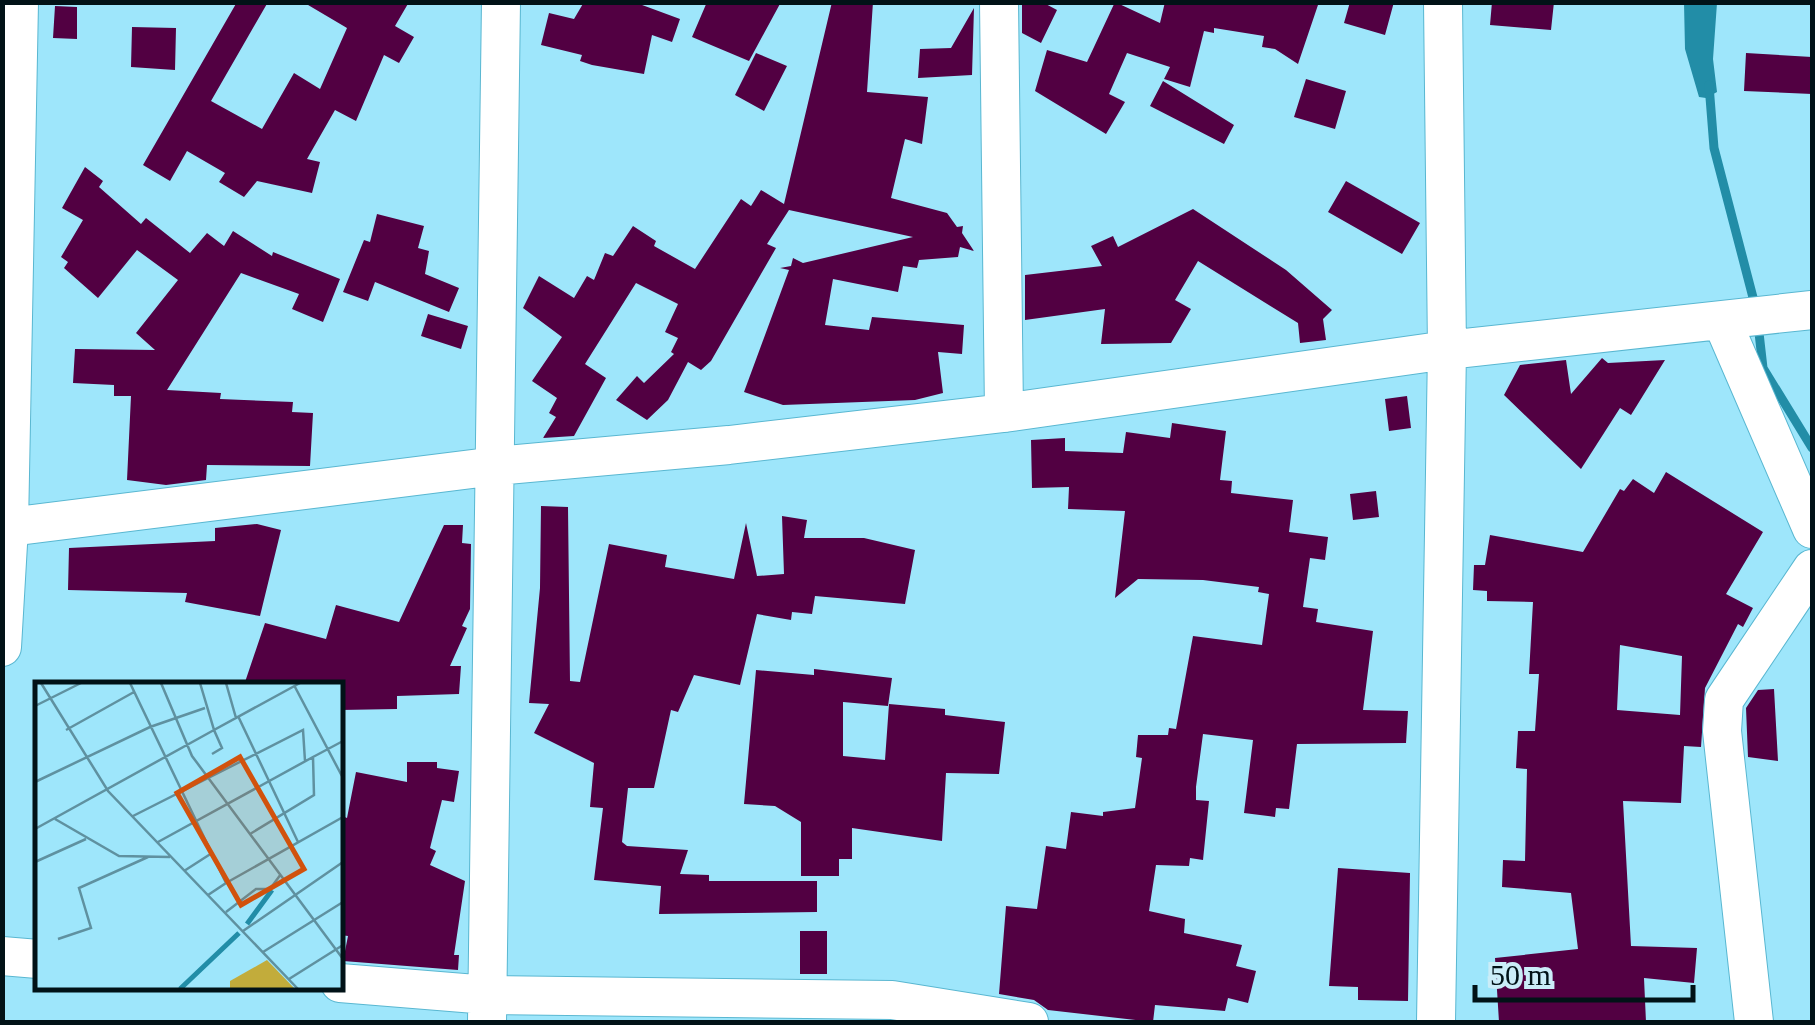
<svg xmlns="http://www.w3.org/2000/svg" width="1815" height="1025" viewBox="0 0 1815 1025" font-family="Georgia,serif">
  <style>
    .water { fill: #228da7 }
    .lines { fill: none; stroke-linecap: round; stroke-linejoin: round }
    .stream { stroke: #228da7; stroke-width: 9 }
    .building { fill: #520042; fill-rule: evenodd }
    .minor-casing { stroke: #59b7d1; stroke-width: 40 }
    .minor { stroke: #fff; stroke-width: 38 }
    .inset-river { fill: none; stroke: #228da7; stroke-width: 5 }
    .inset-road { fill: none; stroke: #5f91a0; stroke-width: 2.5 }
    .view { fill: #d1520d; fill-opacity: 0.15; stroke: #d1520d; stroke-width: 5 }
    .inset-edge { fill: none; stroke: #011217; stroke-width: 5 }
  </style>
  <rect width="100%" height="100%" fill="#9ee6fb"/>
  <!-- water -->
  <path class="water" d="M1684 3H1717L1713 59 1717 92 1706 98 1699 97 1685 49Z"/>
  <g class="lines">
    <!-- stream -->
    <path class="stream" d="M1709 85 1714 148 1756 309
      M1758 324 1763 368 1812 448"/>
  </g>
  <!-- building -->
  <path class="building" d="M237 2H268L211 101 262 129 294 73 320 89 347 28 303 2H409L395 26 414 37 399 63 384 55 356 121 335 110 307 159 320 162 312 193 257 181 244 197 219 182 225 173 187 151 170 181 143 165Z
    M584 2H634L680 19 672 42 652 35 644 74 592 65 580 61 582 55 541 45 549 13 574 19Z
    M707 2H781L749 61 692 37Z
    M832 2H873L867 92 928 97 922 144 905 139 891 198 947 213 957 227 963 226 962 233 974 251 960 247 958 257 919 260 917 268 903 266 898 292 833 279 825 325 869 330 872 317 964 325 962 354 938 352 943 393 915 400 783 405 744 392 789 270 780 268 791 266 793 258 803 263 913 237 789 210 767 244 776 248 711 361 701 370 688 362 668 400 647 420 616 400 637 376 644 383 674 354 671 352 678 338 665 332 678 304 636 283 585 364 606 378 574 436 543 438 556 417 549 413 557 398 532 381 562 337 523 308 539 276 574 298 587 276 594 280 605 253 613 256 633 226 656 241 654 246 695 269 741 199 751 206 761 190 784 204Z
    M1022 2H1042L1057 10 1041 43 1022 33Z
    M1115 2 1160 23 1165 2H1319L1298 64 1275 49 1262 47 1264 36 1214 28V33L1204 31 1190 87 1164 79 1170 67 1127 53 1109 94 1125 102 1106 134 1035 91 1047 50 1087 62Z
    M1350 2H1394L1385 35 1344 23Z
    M1492 2H1554L1551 30 1490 25Z
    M55 6 77 7V39L53 38Z
    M974 8 972 75 918 78 920 49 951 48Z
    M132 27 176 28 175 70 131 67Z
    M756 53 787 66 764 111 735 95Z
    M1746 53 1812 57V94L1744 91Z
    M1306 79 1346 91 1335 129 1294 117Z
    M1163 81 1234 125 1224 144 1150 106Z
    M85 167 103 181 99 187 141 224 146 218 190 253 207 233 224 246 233 231 272 256 273 252 340 279 323 322 292 309 299 294 241 273 167 390 221 393 220 399 293 402 292 412 313 413 310 466 207 465 206 480 166 485 127 480 131 396H114V385L73 383 75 349 155 350 136 333 178 280 137 250 98 298 64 268 68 262 61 257 83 220 62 208Z
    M1346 181 1420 223 1402 254 1328 212Z
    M1193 209 1286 270 1332 310 1323 319 1326 340 1300 343 1298 323 1198 261 1175 300 1191 309 1171 343 1101 344 1105 309 1025 320V275L1102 266 1091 246 1113 236 1118 247Z
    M377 214 424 226 418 248 429 251 425 274 459 288 449 312 375 282 368 301 343 292 364 240 370 242Z
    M428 314 468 326 461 349 421 336Z
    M1602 358 1608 363 1665 360 1631 415 1620 408 1581 469 1504 395 1520 365 1566 360 1571 394Z
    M1407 396 1411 428 1389 431 1385 399Z
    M1172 423 1226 431 1220 480 1232 481 1231 493 1293 500 1289 532 1328 537 1325 560 1310 558 1303 607 1318 609 1316 622 1373 631 1363 710 1408 711 1406 743 1297 744 1289 809 1276 808 1275 817 1244 813 1253 740 1203 734 1196 787V800L1209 801 1203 860 1190 858 1189 866 1156 865 1149 911 1185 919 1184 933 1242 945 1236 966 1256 971 1248 1003 1228 998 1225 1011 1155 1005 1153 1022 1048 1010 1034 1000 999 994 1006 906 1037 909 1046 846 1066 849 1071 812 1103 816V812L1135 808 1142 758 1136 757 1138 735H1168L1169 728 1176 729 1193 636 1262 645 1269 594 1258 592 1259 587 1203 580 1138 579 1115 598 1125 511 1068 509 1069 487 1032 488 1031 440 1065 438V451L1123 453 1126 432 1170 438Z
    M1666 472 1763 532 1726 594 1753 608 1743 627 1738 624 1705 688 1701 747 1684 746 1681 803 1623 801 1631 946 1697 948 1694 983 1644 978 1646 1022H1499L1495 958 1578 949 1571 893 1502 887 1503 860 1525 861 1527 769 1516 768 1518 731H1535L1539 674H1529L1533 602 1487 601V591L1473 590 1474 565H1485L1490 535 1583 552 1620 489 1624 491 1633 479 1654 493ZM1620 645 1682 656 1680 715 1617 710Z
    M1376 491 1379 517 1353 520 1350 494Z
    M541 506 568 507 570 681 580 682 609 544 667 555 665 567 734 579 746 523 757 576 784 574 782 516 807 520 804 538H864L915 550 905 604 815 596 812 614 792 612 791 620 757 614 740 685 694 675 678 712 671 710 654 788H628L622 842 627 846 688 850 680 874 709 875V881H817V912L659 914 661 886 594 880 603 808 590 807 594 763 534 733 549 704 529 703 540 588Z
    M257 524 281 530 260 616 185 602 187 593 68 590 69 548 215 541V528Z
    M444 525H463L462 543 471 544 470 609 462 626 467 628 450 666H461L459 694 397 696V709L340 710V685H244L265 623 326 639 336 605 399 622Z
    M814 669 892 678 888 706 843 702V756L885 760 889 704 945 709V715L1005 722 999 774 946 773 942 841 852 828V859H839V876H801V822L775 806 744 804 756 670 814 675Z
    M1774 689 1778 761 1748 757 1746 708 1758 690Z
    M407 762H437V768L459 771 454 802 442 800 430 848 436 851 430 865 465 881 454 955H459L458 970 343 961 348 936 340 935V815L347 818 356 772 407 782Z
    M1338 868 1410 873 1408 1001 1358 1000V987L1329 986Z
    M800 931H827V974H800Z"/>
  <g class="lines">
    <!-- minor casing -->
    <g class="minor-casing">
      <path id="minor" d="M999 2 1004 413
        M1722 321 1812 529
        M2 528 496 466 729 445 1004 413 1447 350 1812 310
        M2 647 9 527 19 2
        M2 956 38 959
        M340 983 488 995 892 1000 1029 1022
        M487 1022 501 2
        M1436 1022 1447 350 1443 2
        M1754 1022 1722 731 1724 700 1812 569"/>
    </g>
    <!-- minor -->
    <use href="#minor" class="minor"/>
  </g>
  <!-- overview -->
  <g transform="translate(35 682)">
    <rect width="308" height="308" fill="#9ee6fb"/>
    <path d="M232 278 260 307H195V299Z" fill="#c2ac3b"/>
    <path class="inset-river" d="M212 242 237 208M145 307 204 251"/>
    <path class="inset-road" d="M6 1 73 109 263 307M95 1 191 201 173 213M126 1 157 74 308 277M191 1 201 36M260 5 308 96M0 24 46 1M203 34 263 160M31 48 99 10M177 72 187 66 179 48 265 1M278 75 308 59M0 100 115 45 170 26M98 134 268 48 270 79M20 137 84 174 135 175M0 147 179 48 165 1M123 160 278 75 279 113 215 152M0 180 51 157M149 189 177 171M191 201 308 135M191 230 221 207H235L246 192M208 249 308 180M23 257 56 246 44 206 113 175M228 270 308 220M254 297 308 263"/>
    <path class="view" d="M205 75 269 187 206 223 142 111Z"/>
    <rect width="308" height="308" class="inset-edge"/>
  </g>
  <!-- border -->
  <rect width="1815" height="1025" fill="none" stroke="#011217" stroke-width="10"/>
  <!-- scale -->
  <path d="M1475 985v15h218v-15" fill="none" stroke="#011217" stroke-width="5"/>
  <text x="1490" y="985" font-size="30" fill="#011217" stroke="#cbedf8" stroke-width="8" paint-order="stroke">50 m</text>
</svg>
